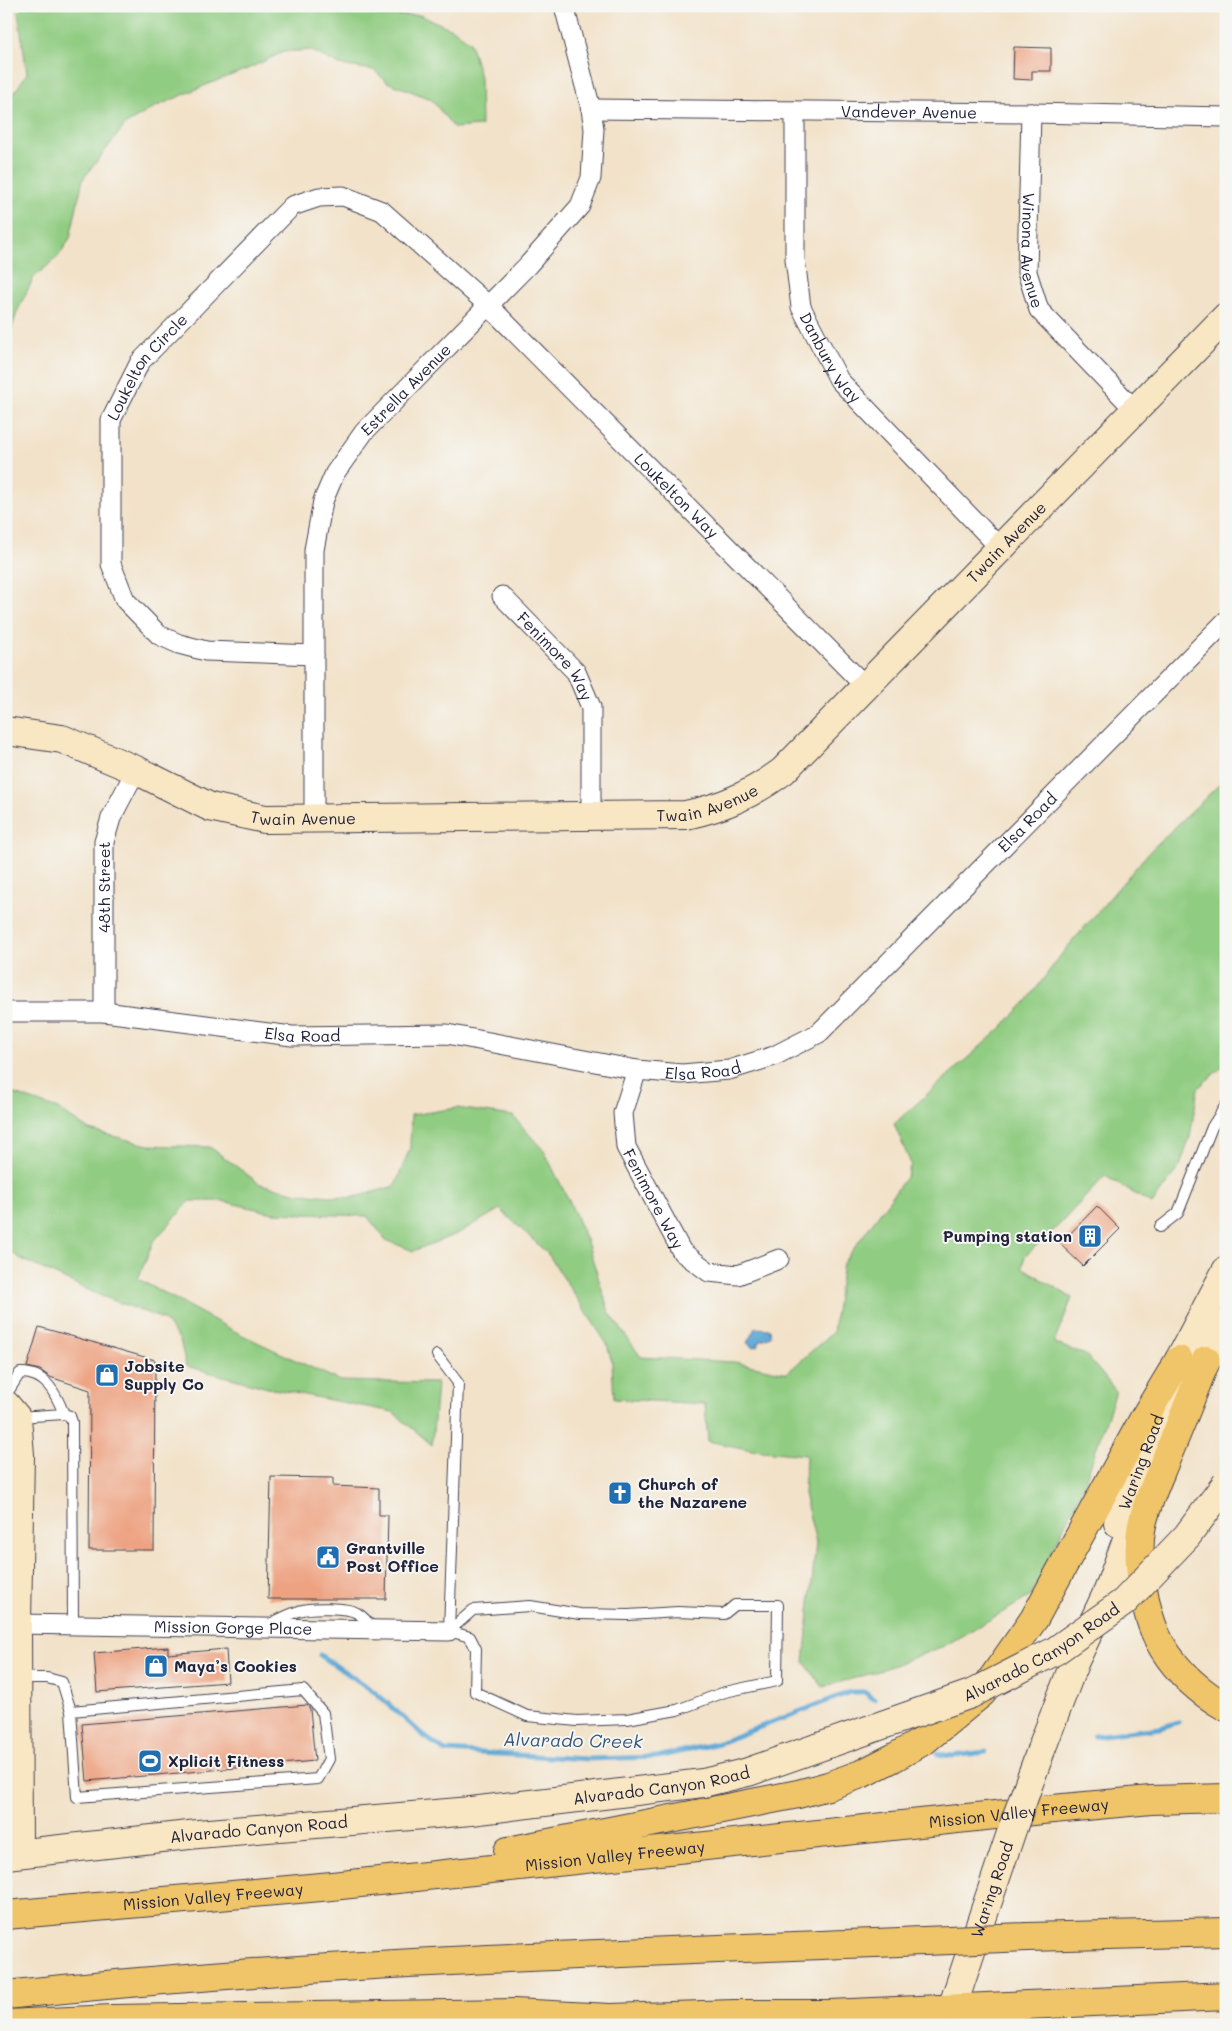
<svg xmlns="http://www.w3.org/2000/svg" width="1232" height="2031" viewBox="0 0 1232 2031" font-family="Mali,sans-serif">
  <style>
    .green { fill: #90cc81; stroke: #59775e }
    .water { fill: #5ea7d6; stroke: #406488 }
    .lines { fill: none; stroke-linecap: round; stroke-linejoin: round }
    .stream { stroke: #5ea7d6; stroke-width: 5 }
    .building { fill: #eda281 }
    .lane-casing { stroke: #413f50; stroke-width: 12 }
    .street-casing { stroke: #413f50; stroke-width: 21 }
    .secondary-casing { stroke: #413f50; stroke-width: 30 }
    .highway-casing { stroke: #413f50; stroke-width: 30 }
    .lane { stroke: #fff; stroke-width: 10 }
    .street { stroke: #fff; stroke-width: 19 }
    .secondary { stroke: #f9e7c3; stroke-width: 28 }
    .highway { stroke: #f0c469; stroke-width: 28 }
    .tram { stroke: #22223b; stroke-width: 1 }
    .secondary-bridge-casing { stroke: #413f50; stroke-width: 30; stroke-linecap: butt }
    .highway-bridge-casing { stroke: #413f50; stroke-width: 30; stroke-linecap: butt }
    .secondary-bridge { stroke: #f9e7c3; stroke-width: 28 }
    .highway-bridge { stroke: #f0c469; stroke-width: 28 }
    .labels { text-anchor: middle; stroke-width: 4; stroke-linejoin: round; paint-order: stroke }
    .street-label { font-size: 16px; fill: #22223b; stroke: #f6f6f2 }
    .poi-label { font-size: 16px; font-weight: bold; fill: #22223b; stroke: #f6f6f2; text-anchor: start }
    .water-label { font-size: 18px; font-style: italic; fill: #3a5779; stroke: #f6f6f2 }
  </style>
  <rect width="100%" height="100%" fill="#f6f6f2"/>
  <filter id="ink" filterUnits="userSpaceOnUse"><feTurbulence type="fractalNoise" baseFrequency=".02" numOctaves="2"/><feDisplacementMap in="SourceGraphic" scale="10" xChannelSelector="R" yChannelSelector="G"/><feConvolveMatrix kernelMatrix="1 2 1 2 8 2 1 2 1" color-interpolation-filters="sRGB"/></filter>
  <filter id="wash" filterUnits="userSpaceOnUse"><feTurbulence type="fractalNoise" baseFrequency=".0096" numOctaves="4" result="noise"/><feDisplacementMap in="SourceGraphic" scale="20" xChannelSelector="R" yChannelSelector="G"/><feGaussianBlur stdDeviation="1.12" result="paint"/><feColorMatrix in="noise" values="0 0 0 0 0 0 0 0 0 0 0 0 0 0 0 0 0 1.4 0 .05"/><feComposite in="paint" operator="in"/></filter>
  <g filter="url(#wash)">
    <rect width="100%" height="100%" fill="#f2e2c9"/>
    <!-- green -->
    <path class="green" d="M24 6H364L379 16 420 15 454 30 470 42 480 77 481 126 454 128 431 99 387 82 374 70 340 65 310 50 283 52 250 68 206 85 155 107 126 124 83 179 70 238 58 257 34 277 17 312 6 348V106L27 73 18 12Z
      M1226 778V1059L1222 1067 1198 1088 1190 1137 1180 1166 1152 1204 1105 1176 1057 1227 1025 1256 1022 1267 1072 1298 1054 1343 1086 1355 1116 1391 1083 1487 1031 1596 944 1646 873 1673 823 1687 804 1662 816 1542 804 1494 806 1455 752 1450 708 1441 705 1404 614 1399 612 1363 607 1344 548 1254 500 1209 459 1233 413 1251 386 1240 367 1216 273 1213 222 1201H190L153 1242 138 1279 238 1333 340 1381 437 1383 432 1445 393 1412 268 1388 186 1366 180 1340 163 1319 99 1295 21 1259 6 1248V1091L58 1109 89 1130 148 1145 210 1147 260 1184 299 1193 351 1198 395 1186 410 1148 411 1115 457 1108 513 1116 544 1151 572 1207 588 1245 609 1312 641 1357 734 1362 787 1373 833 1332 843 1263 907 1176 911 1164 894 1124 1001 1028 1027 1001 1064 951 1151 850Z"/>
    <!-- water -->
    <path class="water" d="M755 1328 770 1329 771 1336 760 1341 758 1346 753 1347 747 1343Z"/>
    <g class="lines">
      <!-- stream -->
      <path class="stream" d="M320 1655 376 1693 424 1736 445 1751 587 1759 657 1757 719 1743 850 1692H864L874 1699
        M1094 1736 1160 1728 1178 1722
        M937 1754 953 1756 986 1752"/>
    </g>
    <g id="blocks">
      <!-- building -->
      <path class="building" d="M1014 47 1051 48V71H1032V80L1013 79Z
        M1097 1206 1120 1229 1083 1266 1060 1244Z
        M39 1327 155 1360 154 1550H89L90 1390 50 1377 40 1370 27 1367Z
        M271 1477 333 1478V1486L379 1488V1515H388L386 1599H268Z
        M168 1647V1654L226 1649 228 1682 97 1692 94 1653Z
        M307 1705 310 1709 315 1761 87 1781 82 1724Z"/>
    </g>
  </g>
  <g filter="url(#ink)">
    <use href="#blocks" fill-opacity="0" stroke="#413f50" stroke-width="1"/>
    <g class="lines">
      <!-- lane casing -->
      <g class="lane-casing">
        <path id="lane" d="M1160 1227 1178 1213 1212 1127 1226 1105
          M437 1355 458 1383 449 1631
          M6 1395 20 1373C46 1372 56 1394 64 1414
          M18 1417 64 1414 70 1416 72 1422 73 1625
          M735 1605H778L777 1681 725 1692 677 1710 627 1719 577 1721 527 1716 475 1692 476 1649 470 1637 449 1631 473 1610 530 1606 580 1614 628 1615 678 1612 724 1614Z
          M270 1624C280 1619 289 1614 299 1611 310 1607 347 1607 357 1613 364 1617 369 1623 373 1630
          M18 1678H47L62 1682 71 1711
          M303 1690 323 1713 329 1759 318 1779 77 1797 71 1711Z"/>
      </g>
      <!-- street casing -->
      <g class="street-casing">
        <g id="street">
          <path id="s1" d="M591 109 1031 113 1226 117"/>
          <path id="s2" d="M795 111V259L801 307 839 380 1000 548"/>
          <path id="s3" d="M1031 113 1027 272 1039 310 1134 409"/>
          <path id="s4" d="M502 596 576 672 591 707V817"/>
          <path id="s5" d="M314 655 206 651 179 644 159 635 125 600 111 564V420L140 362 292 206 319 197 343 196 382 211 488 305 865 686"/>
          <path id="s6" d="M314 819V550L323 501 335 473 364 432 528 265 580 206 591 178 594 129 591 109 564 6"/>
          <path id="s7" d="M6 1012H104L292 1036 447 1034 637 1070 682 1074 729 1070 774 1056 819 1033 1226 621"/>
          <path id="s8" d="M104 1012V842L111 818 136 770"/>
          <path id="s9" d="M637 1070 623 1113 626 1147 682 1252 709 1272 738 1275 779 1259"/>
          <path id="s10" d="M17 1624 449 1631"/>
        </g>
      </g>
      <!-- secondary casing -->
      <g class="secondary-casing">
        <g id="secondary">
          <path id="s11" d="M6 731 62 739 136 770 210 807 265 819 686 815C724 807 752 794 783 771L1226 317"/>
          <path d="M1195 1382 1226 1324"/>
          <path d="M6 1405 17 1418 20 1455 17 1624 18 1853"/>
          <path id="s12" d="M1118 1523 1179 1360 1226 1271"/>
          <path d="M1041 1750 1075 1661 1108 1591 1139 1506"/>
          <path id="s13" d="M6 1855 198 1834 471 1811"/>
          <path id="s14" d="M952 2008 1013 1827"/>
        </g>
      </g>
      <!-- highway casing -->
      <g class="highway-casing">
        <g id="highway">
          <path d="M1206 1360C1193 1393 1180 1426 1166 1459 1157 1481 1145 1506 1141 1530 1136 1564 1145 1619 1163 1648 1178 1672 1201 1693 1226 1707"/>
          <path d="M508 1851 798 1794 828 1786 861 1774 893 1758 925 1740 982 1693 1034 1619 1144 1418 1179 1360"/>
          <path id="s15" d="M6 1915 332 1886 1042 1810 1151 1800 1226 1798"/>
          <path d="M1027 1937 1226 1932"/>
          <path d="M6 1995C311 1962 618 1953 924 1941"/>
          <path d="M6 2024 112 2019 514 2013 610 2018 734 2014H829L1226 1996"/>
        </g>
      </g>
      <!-- lane -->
      <use href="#lane" class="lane"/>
      <!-- street -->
      <use href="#street" class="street"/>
      <!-- secondary -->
      <use href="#secondary" class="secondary"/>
      <!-- highway -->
      <use href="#highway" class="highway"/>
      <!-- tram -->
      <path class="tram" d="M1219 2025 1226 2024"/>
      <!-- secondary-bridge casing -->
      <g class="secondary-bridge-casing">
        <g id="secondary-bridge">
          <path id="s16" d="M471 1811 703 1783 748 1772 971 1694 1055 1651 1124 1602 1187 1536 1226 1484"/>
          <path d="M1013 1827 1041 1750"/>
        </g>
      </g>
      <!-- highway-bridge casing -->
      <g class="highway-bridge-casing">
        <path id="highway-bridge" d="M924 1941 1027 1937"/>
      </g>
      <!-- secondary-bridge -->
      <use href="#secondary-bridge" class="secondary-bridge"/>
      <!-- highway-bridge -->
      <use href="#highway-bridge" class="highway-bridge"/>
    </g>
  </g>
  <!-- icons -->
  <defs>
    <g id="building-square" transform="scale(1.25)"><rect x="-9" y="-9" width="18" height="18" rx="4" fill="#1f6fb2" stroke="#f6f6f2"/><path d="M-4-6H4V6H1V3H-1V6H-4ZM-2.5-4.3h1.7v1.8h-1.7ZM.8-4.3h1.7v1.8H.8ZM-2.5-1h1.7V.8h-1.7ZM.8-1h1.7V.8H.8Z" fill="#fff"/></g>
    <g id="shop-square" transform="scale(1.25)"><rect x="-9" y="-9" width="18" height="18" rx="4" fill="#1f6fb2" stroke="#f6f6f2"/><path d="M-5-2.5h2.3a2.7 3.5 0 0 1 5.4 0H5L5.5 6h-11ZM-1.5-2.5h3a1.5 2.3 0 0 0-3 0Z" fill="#fff"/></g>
    <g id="church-square" transform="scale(1.25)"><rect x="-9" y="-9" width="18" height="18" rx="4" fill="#1f6fb2" stroke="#f6f6f2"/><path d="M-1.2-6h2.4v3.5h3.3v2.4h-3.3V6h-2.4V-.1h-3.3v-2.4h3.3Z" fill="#fff"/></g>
    <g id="civic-square" transform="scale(1.25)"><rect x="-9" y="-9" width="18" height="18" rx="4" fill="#1f6fb2" stroke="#f6f6f2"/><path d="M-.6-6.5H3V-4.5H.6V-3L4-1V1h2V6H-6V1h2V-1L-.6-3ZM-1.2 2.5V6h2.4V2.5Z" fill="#fff"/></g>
    <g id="stadium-square" transform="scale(1.25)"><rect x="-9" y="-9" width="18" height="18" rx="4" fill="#1f6fb2" stroke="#f6f6f2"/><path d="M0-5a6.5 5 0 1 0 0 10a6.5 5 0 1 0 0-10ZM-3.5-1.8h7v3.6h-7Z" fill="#fff"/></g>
  </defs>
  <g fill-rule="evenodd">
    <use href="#building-square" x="1090" y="1236"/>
    <use href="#shop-square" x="107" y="1375"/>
    <use href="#church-square" x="620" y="1493"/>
    <use href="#civic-square" x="328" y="1557"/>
    <use href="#shop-square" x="156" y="1666"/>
    <use href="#stadium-square" x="150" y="1761"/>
  </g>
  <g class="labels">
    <!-- street labels -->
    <g class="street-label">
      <text dy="6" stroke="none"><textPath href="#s1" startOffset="318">Vandever Avenue</textPath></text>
      <text dy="6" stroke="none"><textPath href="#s3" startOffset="138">Winona Avenue</textPath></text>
      <text dy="6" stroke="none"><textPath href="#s2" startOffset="255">Danbury Way</textPath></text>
      <text dy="6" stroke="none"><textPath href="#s5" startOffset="454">Loukelton Circle</textPath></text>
      <text dy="6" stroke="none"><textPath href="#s6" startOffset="459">Estrella Avenue</textPath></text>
      <text dy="6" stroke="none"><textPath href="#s5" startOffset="1176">Loukelton Way</textPath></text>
      <text dy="6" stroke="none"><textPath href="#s11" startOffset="1124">Twain Avenue</textPath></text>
      <text dy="6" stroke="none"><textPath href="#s4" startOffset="81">Fenimore Way</textPath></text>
      <text dy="6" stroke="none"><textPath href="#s11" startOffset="720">Twain Avenue</textPath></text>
      <text dy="6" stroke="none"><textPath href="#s11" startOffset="314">Twain Avenue</textPath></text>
      <text dy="6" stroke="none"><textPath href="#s7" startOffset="1122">Elsa Road</textPath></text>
      <text dy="6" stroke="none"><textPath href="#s8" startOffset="125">48th Street</textPath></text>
      <text dy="6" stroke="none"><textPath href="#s7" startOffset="298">Elsa Road</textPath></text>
      <text dy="6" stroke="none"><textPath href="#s7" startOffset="702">Elsa Road</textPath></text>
      <text dy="6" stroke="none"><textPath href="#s9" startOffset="138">Fenimore Way</textPath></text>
      <text dy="6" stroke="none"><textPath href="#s12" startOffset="65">Waring Road</textPath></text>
      <text dy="6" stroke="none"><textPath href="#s10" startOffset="216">Mission Gorge Place</textPath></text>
      <text dy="6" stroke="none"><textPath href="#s16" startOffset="598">Alvarado Canyon Road</textPath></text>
      <text dy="6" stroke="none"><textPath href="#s16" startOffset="192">Alvarado Canyon Road</textPath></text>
      <text dy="6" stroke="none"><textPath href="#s15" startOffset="1018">Mission Valley Freeway</textPath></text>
      <text dy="6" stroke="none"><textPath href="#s13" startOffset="254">Alvarado Canyon Road</textPath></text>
      <text dy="6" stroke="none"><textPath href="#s15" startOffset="612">Mission Valley Freeway</textPath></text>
      <text dy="6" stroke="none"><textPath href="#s14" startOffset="125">Waring Road</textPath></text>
      <text dy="6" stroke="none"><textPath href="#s15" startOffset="208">Mission Valley Freeway</textPath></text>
    </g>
    <!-- poi labels -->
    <g class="poi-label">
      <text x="1072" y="1242" text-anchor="end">Pumping station</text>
      <text x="124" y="1372">Jobsite<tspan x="124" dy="18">Supply Co</tspan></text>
      <text x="638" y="1490">Church of<tspan x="638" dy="18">the Nazarene</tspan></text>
      <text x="346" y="1554">Grantville<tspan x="346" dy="18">Post Office</tspan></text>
      <text x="174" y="1672">Maya’s Cookies</text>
      <text x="168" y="1767">Xplicit Fitness</text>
    </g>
    <!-- water labels -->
    <g class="water-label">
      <text transform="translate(573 1741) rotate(1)" y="6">Alvarado Creek</text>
    </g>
  </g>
  <!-- margin -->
  <rect width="1232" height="2031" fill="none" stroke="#f6f6f2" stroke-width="25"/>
</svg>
